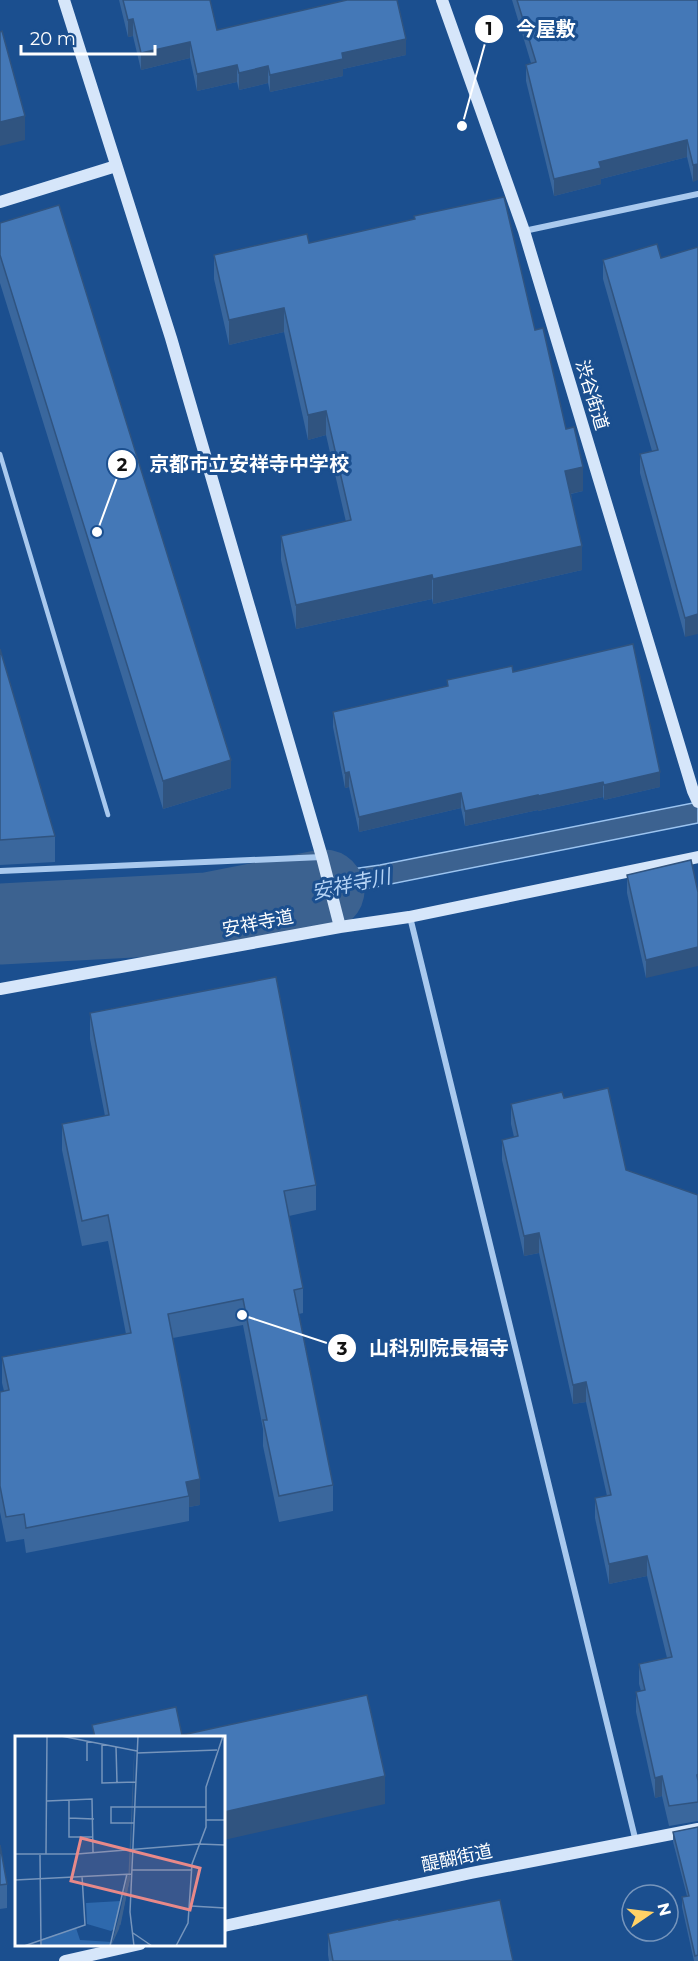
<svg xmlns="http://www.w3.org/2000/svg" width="698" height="1961" viewBox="0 0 698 1961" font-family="Montserrat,'Noto Sans JP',sans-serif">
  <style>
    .water { fill: #3c6290; stroke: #9cc4f0; stroke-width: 1.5 }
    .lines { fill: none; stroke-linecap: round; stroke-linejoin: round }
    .river { stroke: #3c6290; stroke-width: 81 }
    .lane { stroke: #a9c9ee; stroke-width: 4.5 }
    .street { stroke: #a9c9ee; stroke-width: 6 }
    .secondary { stroke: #d6e6fa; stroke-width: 12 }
    .wall { fill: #3a679d }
    .shaded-wall { fill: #305480 }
    .building { fill: #4478b7; stroke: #305480; stroke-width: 1.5 }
    .labels { text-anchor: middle; stroke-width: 6; stroke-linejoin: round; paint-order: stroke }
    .street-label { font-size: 18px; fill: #fff; stroke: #1b4f8f }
    .water-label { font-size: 20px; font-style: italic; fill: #b5d3f5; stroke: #1b4f8f }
    .inset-river { fill: none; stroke: #3c6290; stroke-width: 3 }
    .inset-road { fill: none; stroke: #7695bc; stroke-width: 1.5 }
    .view { fill: #e88989; fill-opacity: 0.15; stroke: #e88989; stroke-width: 3 }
    .inset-edge { fill: none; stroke: #fff; stroke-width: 3 }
    .leader { fill: none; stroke: #fff; stroke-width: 2 }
    .callout-dot { fill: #fff; stroke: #1b4f8f; stroke-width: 2 }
    .mark-label { font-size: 18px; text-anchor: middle; font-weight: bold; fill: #111 }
    .callout-label { font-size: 20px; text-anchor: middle; font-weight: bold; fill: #fff; stroke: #1b4f8f; stroke-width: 6; stroke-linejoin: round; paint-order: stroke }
  </style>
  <rect width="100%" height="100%" fill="#1b4f8f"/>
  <!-- water -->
  <path class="water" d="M698 802V823L250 912H147L0 916V899L185 893 380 865Z"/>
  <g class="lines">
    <!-- river -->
    <path class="river" d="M0 924 208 913 324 890"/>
    <!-- lane -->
    <path class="lane" d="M0 454 108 815"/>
    <!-- street -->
    <path class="street" d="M524 231 698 194
      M0 871 322 857
      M410 917 636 1842"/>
    <!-- secondary -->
    <path class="secondary" d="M64 0 171 338 322 857 340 927
      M442 0 524 231 693 791 698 802
      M0 202 116 166
      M0 989 340 927 409 917 698 857
      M224 1926 471 1873 698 1829
      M65 1961 140 1944"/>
  </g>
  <!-- wall -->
  <path class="wall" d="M119 0H210L217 30 406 55 343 69V76L270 92 268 83 239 90 237 82 197 91 190 58 141 70 133 36 128 37Z
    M512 0H698L693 182 687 157 601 179V184L554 196 526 81V65L531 63Z
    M414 216 535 330 566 429 583 491 571 494 582 570 433 604 432 599 296 629 281 560V536L346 522 326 435 308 440 284 332 229 345 214 279V255L309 243 414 219Z
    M0 223 231 788 163 809 0 283Z
    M698 247 685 637 640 473V454L652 451 603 279V260L661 258Z
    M0 649 55 836V862L0 865Z
    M513 672 660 787 604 800 603 797 538 811V810L465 826 461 808 359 832 349 787 345 788 333 727V712L447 686V680Z
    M691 860 646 978 627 893V875Z
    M90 1013 316 1185V1210L289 1216 303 1288V1313L299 1314 333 1485V1511L279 1522 263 1446V1429L243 1325 173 1338 200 1505 189 1507V1521L26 1553 24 1539 6 1542 0 1512V1392L4 1391 2 1383V1357L126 1334 108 1241 82 1246 62 1150V1124L105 1116 90 1039Z
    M564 1098 626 1170 698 1195V1821L669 1826 662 1796 655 1798 636 1712V1692L641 1691 639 1684V1664L667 1658 647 1576 609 1584 595 1518V1498L607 1496 586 1402 573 1404 539 1253 524 1256 502 1160V1140L514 1137 511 1124V1104Z
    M698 1827V1961H694L682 1907V1897L687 1896 673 1842V1832Z
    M0 1845 7 1884V1908L0 1909Z
    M399 1920 513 1961H329L328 1955V1934Z"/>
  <!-- shaded-wall -->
  <path class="shaded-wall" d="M133 19V36L128 37V20Z
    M406 39V55L343 69V76L270 92V75L342 53Z
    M190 42V58L141 70V53Z
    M237 65V82L197 91V74Z
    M268 66V83L239 90V73Z
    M25 116V140L0 146V122Z
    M687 140V157L601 179V184L554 196V179L599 162Z
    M698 164V180L693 182V165Z
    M284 308V332L229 345V320Z
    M326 411V435L308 440V415Z
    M583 467V491L565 495V471Z
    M582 546V570L433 604V579Z
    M432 575V599L296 629V605Z
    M698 614V634L685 637V618Z
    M231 760V788L163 809V781Z
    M349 772V787L345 788V773Z
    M660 772V787L604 800V785Z
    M603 782V797L538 811V796Z
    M461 793V808L359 832V817Z
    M538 795V810L465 826V811Z
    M698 947V966L646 978V960Z
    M539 1233V1253L524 1256V1236Z
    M586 1382V1402L573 1404V1385Z
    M200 1479V1505L189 1507V1496L186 1482Z
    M647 1556V1576L609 1584V1564Z
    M385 1776V1804L224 1840V1812Z
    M662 1776V1796L655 1798V1778Z"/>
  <!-- building -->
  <path class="building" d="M123 0H210L217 30 347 0H397L406 39 342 53 343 59 270 75 268 66 239 73 237 65 197 74 190 42 141 53 133 19 128 20Z
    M517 0H698V164L693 165 687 140 599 162 601 168 554 179 526 65 536 62Z
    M2 31 25 116 0 122V32Z
    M504 197 535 330 543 328 566 429 574 427 583 467 565 471 582 546 433 579 432 575 296 605 281 536 351 520 326 411 308 415 284 308 229 320 214 255 307 234 309 243 415 219 414 216Z
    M59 205 231 760 163 781 0 255V223Z
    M657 244 661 258 698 247V614L685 618 640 454 658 450 603 260Z
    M633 644 660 772 604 785 603 782 538 796V795L465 811 461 793 359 817 349 772 345 773 333 712 448 686 447 680 512 666 513 672Z
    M0 649 55 836 0 840Z
    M691 860 698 892V947L646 960 627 875Z
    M276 977 316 1185 284 1191 303 1288 294 1290 333 1485 279 1496 263 1420H267L243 1299 168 1314 200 1479 186 1482 189 1496 26 1528 24 1514 6 1517 0 1486V1392L9 1390 2 1357 131 1333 108 1215 82 1221 62 1124 109 1115 90 1013Z
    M608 1088 626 1170 698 1195V1774L697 1775 698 1781V1802L669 1806 662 1776 655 1778 636 1692 645 1690 639 1664 672 1657 647 1556 609 1564 595 1498 611 1495 586 1382 573 1385 539 1233 524 1236 502 1140 518 1136 511 1104 562 1092 564 1098Z
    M367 1695 385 1776 224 1812V1737H95L92 1725 176 1707 182 1735Z
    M698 1827V1955L695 1956 682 1897 689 1896 673 1832Z
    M0 1845 7 1884 0 1885Z
    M500 1900 513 1961H333L328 1934 399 1919V1920Z"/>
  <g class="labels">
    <!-- street labels -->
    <g class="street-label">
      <text transform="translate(592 395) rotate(73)" y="6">渋谷街道</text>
      <text transform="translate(258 923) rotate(-11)" y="6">安祥寺道</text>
      <text transform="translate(457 1858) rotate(-12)" y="6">醍醐街道</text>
    </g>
    <!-- water labels -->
    <g class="water-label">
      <text transform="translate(351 884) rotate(-12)" y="7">安祥寺川</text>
    </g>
  </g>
  <!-- overview -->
  <g transform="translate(15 1736)">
    <rect width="210" height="210" fill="#1b4f8f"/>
    <path d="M106 165 99 193 96 195 72 188 71 167ZM61 192 65 204 97 206 95 210H26L27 203Z" fill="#2e69ad"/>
    <path d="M120 0 115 143 104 193 96 210 113 147Z" fill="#3c6290"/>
    <path class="inset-river" d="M104 189 114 140"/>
    <path class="inset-road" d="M46 0 122 15M72 5V25M87 8V47L121 46M101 11 102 46M122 17 202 14M54 64V101H78M32 65 77 63 78 116M120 71H191M54 82 79 83M191 84H210M119 87H96V71H120M184 108 210 109M0 118H62L184 108M31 118 32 0M25 119 26 210M117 134H176M0 144 117 138M176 170 210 172M118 197 137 210M9 210 70 189 67 140M95 210 112 138M119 210 115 176 123 0M161 210 173 187 177 128 191 91V51L208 0"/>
    <path class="view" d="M66 102 185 132 175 174 56 145Z"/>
    <rect width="210" height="210" class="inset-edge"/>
  </g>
  <!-- callouts -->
  <path class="leader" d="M462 126L489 29M97 532L122 464M242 1315L342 1348"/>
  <g class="callout-dot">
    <circle cx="462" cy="126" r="6"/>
    <circle cx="97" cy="532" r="6"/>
    <circle cx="242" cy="1315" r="6"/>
    <circle cx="489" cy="29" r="15"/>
    <circle cx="122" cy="464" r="15"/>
    <circle cx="342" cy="1348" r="15"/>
  </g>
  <g class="mark-label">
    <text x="489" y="35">1</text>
    <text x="122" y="471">2</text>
    <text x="342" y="1355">3</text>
  </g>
  <g class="callout-label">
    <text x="546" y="36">今屋敷</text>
    <text x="249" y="471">京都市立安祥寺中学校</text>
    <text x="439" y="1355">山科別院長福寺</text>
  </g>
  <!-- north arrow -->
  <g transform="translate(650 1913) rotate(76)"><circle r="28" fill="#1b4f8f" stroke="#7695bc" stroke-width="1.5"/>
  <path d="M0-4.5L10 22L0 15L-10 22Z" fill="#ffd166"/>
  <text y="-9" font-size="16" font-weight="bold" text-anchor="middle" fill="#ffffff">N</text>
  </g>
  <!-- scale -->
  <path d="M21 45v9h134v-9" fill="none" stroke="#ffffff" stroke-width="3"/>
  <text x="30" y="45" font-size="18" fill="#ffffff" stroke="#1b4f8f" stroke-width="4.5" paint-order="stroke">20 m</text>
</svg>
